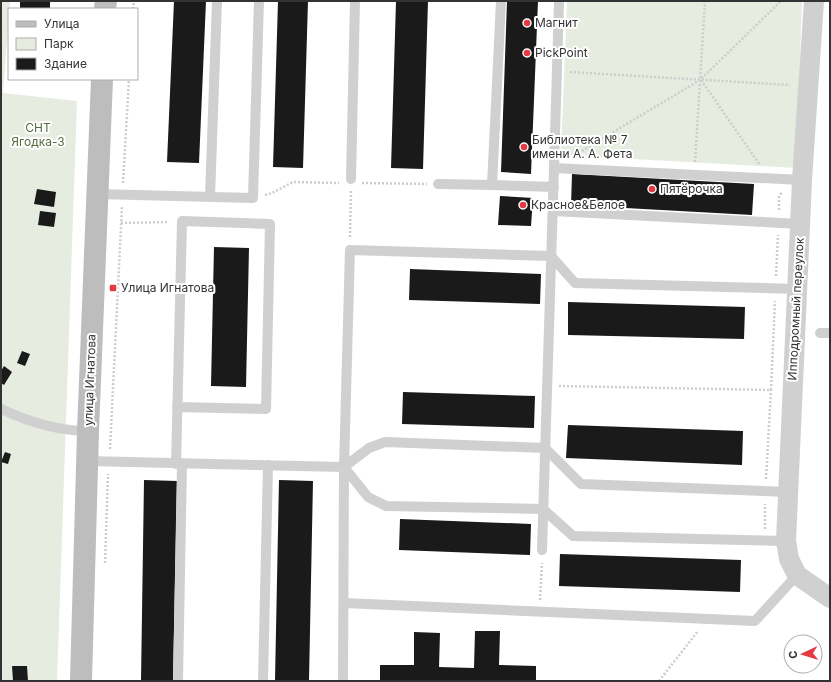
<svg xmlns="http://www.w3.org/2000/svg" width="831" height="682" viewBox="0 0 831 682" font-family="Inter,sans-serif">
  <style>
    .green { fill: #e6ecdf }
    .building { fill: #1a1a1a }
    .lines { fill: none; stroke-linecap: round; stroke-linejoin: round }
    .path { stroke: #cdcdcd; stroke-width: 2.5; stroke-dasharray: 2 2; stroke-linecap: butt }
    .service { stroke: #d0d0d0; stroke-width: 10 }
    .minor { stroke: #d0d0d0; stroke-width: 20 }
    .secondary { stroke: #bdbdbd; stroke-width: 22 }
    .poi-dot { fill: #e63946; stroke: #fff; stroke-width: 1.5 }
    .labels { text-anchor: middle; stroke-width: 4; stroke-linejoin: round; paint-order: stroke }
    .poi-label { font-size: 12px; fill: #333; stroke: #fff; text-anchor: start }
    .park-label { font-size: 12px; fill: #56703f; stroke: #fff }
    .street-label { font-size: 12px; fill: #333; stroke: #fff }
  </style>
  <rect width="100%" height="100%" fill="#fff"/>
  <!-- green -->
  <path class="green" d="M1 1H10L3 93 77 101 57 681H1Z
    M567 1H802L796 168 561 155Z"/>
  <!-- building -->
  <path class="building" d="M20 1H50V9H20Z
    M174 1H206L199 163 167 162Z
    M278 1H308L303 168 273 167Z
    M396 1H428L423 169 391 168Z
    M507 1H538L531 174 501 172Z
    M572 174 754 184 752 215 571 205Z
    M37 189 56 192 54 207 34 204Z
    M500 196 533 198 531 226 498 225Z
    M40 211 56 213 54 227 38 225Z
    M214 247 249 248 246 387 211 386Z
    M410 269 541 274 540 304 409 300Z
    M568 302 745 307 744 339 568 335Z
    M22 351 30 354 25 366 17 363Z
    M4 366 12 372 4 385 1 383V371Z
    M403 392 535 396 534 428 402 424Z
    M568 425 743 431 742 465 566 458Z
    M5 452 11 454 8 464 1 462Z
    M144 480 177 481 173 681H141Z
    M279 480 313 481 309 681H275Z
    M400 519 531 524 530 555 399 550Z
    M560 554 741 560 740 592 559 586Z
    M475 631H500L499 665 536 666V681H380V665H414V632L440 633 439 667 474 668Z
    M12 666H27L28 681H13Z"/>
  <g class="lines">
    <!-- path -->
    <path class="path" d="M133 9 134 1
      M570 72 790 85
      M701 80 760 165
      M575 155 700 80 781 1
      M695 162 705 1
      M123 183 129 79
      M362 183 427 184
      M265 195 272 193 293 182 339 183
      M779 210V196L782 192
      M121 223 169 222
      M350 237 351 190
      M776 276 778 235
      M559 386 771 390 775 301
      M110 449 122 206
      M766 479 771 390
      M765 529V504
      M105 563 108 474
      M540 600 542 563
      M659 681 698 631"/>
    <!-- service -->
    <path class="service" d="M501 1 492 185 554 187
      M559 1 554 168 802 180
      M351 179 355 1
      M438 184 492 185
      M97 194 253 198 259 1
      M210 197 217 1
      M553 211 800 224
      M820 333H830
      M1 409C29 422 57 431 88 431
      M87 461 344 467 343 681
      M176 464 182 221 270 224 266 409 177 407
      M344 467 369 448 385 442 545 448 581 484 788 492
      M786 541 573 536 543 509 386 506 368 497 344 467 350 250 551 256 575 283 797 289
      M542 550 554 168
      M344 603 755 621 797 575
      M178 681 182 464
      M263 681 268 465"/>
    <!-- minor -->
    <path class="minor" d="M814 1 802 180 786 541 789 559 797 575 830 598"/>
    <!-- secondary -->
    <path class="secondary" d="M105 9 106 1
      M81 681 88 431 102 79"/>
  </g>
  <!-- markers -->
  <g class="poi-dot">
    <circle cx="527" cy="23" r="4"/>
    <circle cx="527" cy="53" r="4"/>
    <circle cx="524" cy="147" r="4"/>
    <circle cx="652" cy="189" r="4"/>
    <circle cx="523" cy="205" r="4"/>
    <rect x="109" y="284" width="8" height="8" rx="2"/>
  </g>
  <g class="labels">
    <!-- poi labels -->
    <g class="poi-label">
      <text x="535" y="27">Магнит</text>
      <text x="535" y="57">PickPoint</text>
      <text x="532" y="144">Библиотека № 7<tspan x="532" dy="14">имени А. А. Фета</tspan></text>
      <text x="660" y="193">Пятёрочка</text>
      <text x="531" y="209">Красное&amp;Белое</text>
      <text x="121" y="292">Улица Игнатова</text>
    </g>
    <!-- park labels -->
    <g class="park-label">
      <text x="38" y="132">СНТ<tspan x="38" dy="14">Ягодка-3</tspan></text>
    </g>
    <!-- street labels -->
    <g class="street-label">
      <text transform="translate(796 309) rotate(-87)" y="4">Ипподромный переулок</text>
      <text transform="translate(90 380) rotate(-88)" y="4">улица Игнатова</text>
    </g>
  </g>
  <!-- border -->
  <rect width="831" height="682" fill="none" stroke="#333333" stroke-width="4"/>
  <!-- legend -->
  <rect x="8" y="8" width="130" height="72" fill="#ffffff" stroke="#adadad"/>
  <rect x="16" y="21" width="20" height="6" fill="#bdbdbd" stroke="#adadad"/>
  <text x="44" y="28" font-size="12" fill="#333333">Улица</text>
  <rect x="16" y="38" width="20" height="12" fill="#e6ecdf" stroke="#adadad"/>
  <text x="44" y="48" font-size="12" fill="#333333">Парк</text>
  <rect x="16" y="58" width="20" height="12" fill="#1a1a1a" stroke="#adadad"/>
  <text x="44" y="68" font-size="12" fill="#333333">Здание</text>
  <!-- north arrow -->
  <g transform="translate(803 654) rotate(266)"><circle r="19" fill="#ffffff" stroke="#adadad"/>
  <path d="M0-3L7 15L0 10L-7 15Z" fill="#e63946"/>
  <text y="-6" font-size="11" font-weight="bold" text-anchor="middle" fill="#333333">С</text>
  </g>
</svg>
